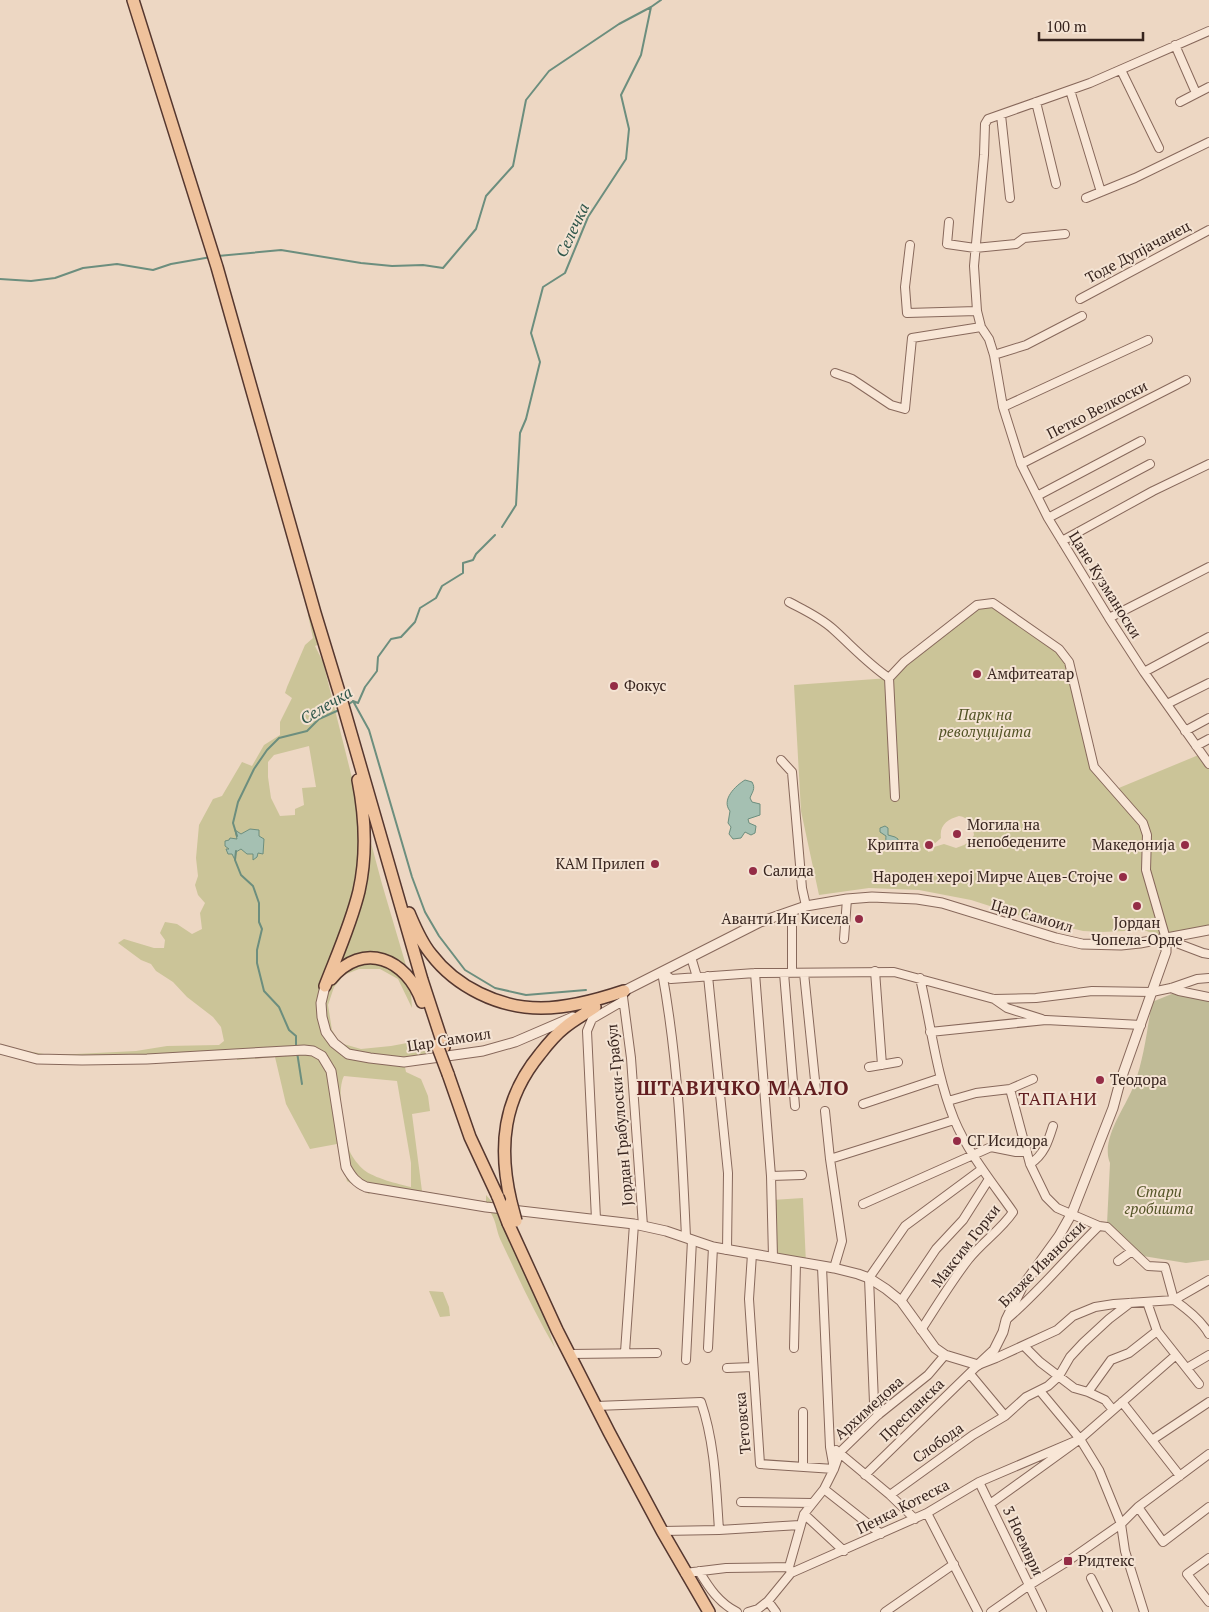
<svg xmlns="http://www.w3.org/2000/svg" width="1209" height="1612" viewBox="0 0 1209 1612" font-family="'PT Serif',serif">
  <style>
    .green { fill: #cbc498; fill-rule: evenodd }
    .cemetery { fill: #c0bb97 }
    .water { fill: #a5c0b2; stroke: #6c8e7e }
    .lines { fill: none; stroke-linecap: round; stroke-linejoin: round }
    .stream { stroke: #6c8e7e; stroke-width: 2 }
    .minor-casing { stroke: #87685b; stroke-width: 10 }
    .tertiary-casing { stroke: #87685b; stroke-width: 11 }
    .primary-casing { stroke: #55372f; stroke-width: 14 }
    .minor { stroke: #f8e6d6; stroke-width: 8 }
    .tertiary { stroke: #f8e6d6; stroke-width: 9 }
    .primary { stroke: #efc29c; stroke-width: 11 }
    .primary-bridge-casing { stroke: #55372f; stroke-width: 14; stroke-linecap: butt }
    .primary-bridge { stroke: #efc29c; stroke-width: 11 }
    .poi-dot { fill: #942c46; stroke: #f4e3d3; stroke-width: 2 }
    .labels { text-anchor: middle; stroke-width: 4; stroke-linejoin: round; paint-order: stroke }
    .street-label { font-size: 15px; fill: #37241e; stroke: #f4e3d3 }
    .poi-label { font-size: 15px; fill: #37241e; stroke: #f4e3d3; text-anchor: start }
    .park-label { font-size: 15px; font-style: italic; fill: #525325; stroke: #f4e3d3 }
    .water-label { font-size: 16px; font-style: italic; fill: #2e564a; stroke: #f4e3d3 }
    .quarter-label { font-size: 18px; letter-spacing: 1px; fill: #631f21; stroke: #f4e3d3 }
    .district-label { font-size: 20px; font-weight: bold; letter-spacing: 1px; fill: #631f21; stroke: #f4e3d3 }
  </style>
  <rect width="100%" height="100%" fill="#edd7c3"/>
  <!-- green -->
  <path class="green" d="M985 603 1003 609 1069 662 1094 767 1114 790 1201 754 1209 764V930L1166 939 1144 930 1103 932 1083 931 1021 916 971 900 919 890 869 888 819 895 801 811 794 685 889 678ZM959 816C969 817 973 826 974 835L970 841 964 845 956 848 944 844 934 847 933 851 928 852 927 846 930 844 933 845 941 838C939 825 948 819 959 816Z
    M315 613 324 642 315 646 323 662 358 802 363 813 382 884 410 979 412 1008 398 979 380 969H359L344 975 334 987 328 1005 332 1030 340 1043 361 1049 391 1046 423 1040 429 1060 404 1062 406 1072 421 1079 428 1096 430 1111 412 1114 422 1191 439 1194 438 1199 376 1188 369 1194 347 1181 337 1144 310 1149 286 1104 275 1057 237 1060 236 1054 113 1060 21 1054V1050L50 1055 76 1054 136 1051 167 1046 219 1045 224 1041 221 1027 213 1017 187 997 173 982 156 971 151 964 141 960 118 943 124 939 154 948H164L165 940 160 933 165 922 177 924 192 934 202 929 200 913 205 903 198 895 195 885 198 876 196 858 199 825 213 799 222 796 242 762 252 766 264 745 280 735V722L292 698 285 693 287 687 305 645 313 638 308 615ZM309 746 316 787 302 788 304 805 295 809V815L280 816 271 798 268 777V762L274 755ZM250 829 263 854 258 852 253 859V854L242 849 236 852 235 859 230 849 229 840 237 839 236 831 241 834ZM344 1076 397 1081 411 1163V1187C398 1184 374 1178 364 1170 359 1166 352 1157 350 1152 344 1136 336 1091 344 1076Z
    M486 1195C503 1213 512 1240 521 1262 534 1291 546 1319 555 1348 535 1314 518 1277 501 1241 495 1228 497 1218 486 1207Z
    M803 1198 806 1264 773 1257 772 1200Z
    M429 1291 443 1292 449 1307 450 1316 440 1317Z"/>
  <!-- cemetery -->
  <path class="cemetery" d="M1179 991 1209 997V1260L1186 1263 1143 1256 1107 1224 1110 1163C1100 1139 1126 1107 1134 1085 1144 1059 1147 1030 1152 1002Z"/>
  <!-- water -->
  <path class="water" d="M745 780 752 782C756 789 752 792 750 798L752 802 760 804V815L748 819 749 823 756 826 755 833 751 835 745 832 741 838 733 839 729 834 731 827 728 823 730 811C721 800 735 786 745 780Z
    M885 826 888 828V835L895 837 898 839V846C888 855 885 845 886 836L880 832V828Z
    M250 829 259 830V836L264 839 263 854 258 853 257 857 253 860V854H247L241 849 236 852 235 860 232 854H228L226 849H229L225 846V841L229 840 230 838 237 839 235 830 241 834Z"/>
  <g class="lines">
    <!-- stream -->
    <path class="stream" d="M218 256 281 250 361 263 392 266 423 265 443 268 476 229 486 196 513 166 526 100 549 71 619 24 651 7
      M0 279 31 281 55 278 83 268 117 264 153 270 171 264 211 257
      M502 527 516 505 520 433 526 419 540 362 531 333 543 287 565 273 588 217 626 159 629 129 621 95 641 55 651 7 661 0
      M353 701 369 730 412 877 425 912 439 936 465 970 495 988 526 995 586 990
      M348 705 353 701 358 703 365 687 377 671 378 657 391 639 401 637 415 622 420 608 436 598 442 586 463 573V563L473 560 476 554 495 535
      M237 836 233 823 238 802 254 769 267 750 279 738 307 731 319 719 339 710
      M236 851 235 860 241 875 253 886 259 903V922L262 929 257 950V963L264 991 279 1007 289 1030 296 1036V1047
      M297 1052 302 1084"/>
    <!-- minor casing -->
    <g class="minor-casing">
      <path id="minor" d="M1209 31 1090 83 988 119 985 124 984 155 974 266 977 311 981 327 989 339 994 355 1003 407 1021 464 1048 518 1109 618 1144 672 1209 764
        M1175 45 1196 93
        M1121 70 1159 148
        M1070 90 1101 192
        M1036 102 1056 184
        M1180 102 1209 87
        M1001 115 1010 198
        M1086 198 1135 178 1209 142
        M949 222 947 244 975 248 1016 244 1024 238 1065 234
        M910 245 905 287 907 313 977 311
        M1080 299 1209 230
        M994 355 1026 345 1082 316
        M835 373 852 379 891 405 905 409 912 338 981 327
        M1003 407 1148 340
        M1021 464 1186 380
        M1037 496 1141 441
        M1048 518 1150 464
        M1062 541 1153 491 1209 464
        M789 602C804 610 820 617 833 629 852 646 867 663 889 678
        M1109 618 1209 567
        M1144 672 1209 637
        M1167 704 1209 683
        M1185 731 1209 718
        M1196 746 1209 739
        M781 760 792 772 802 888 806 906
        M895 797 889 678 904 662 977 605 993 603 1059 649 1069 662 1094 767 1143 823 1147 835 1146 870 1166 939 1203 953 1209 954
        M792 911V973
        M844 939 847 899
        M691 957 697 977
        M875 971 882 1065
        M662 972 671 979 755 973 894 972 994 999 1036 998 1092 991 1152 992 1171 988 1197 979 1209 978
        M662 972C678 1059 682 1148 686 1237
        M755 973 771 1176 773 1257
        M784 973 795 1106
        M804 973 816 1090
        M708 976 728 1173 727 1250
        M920 978C931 1025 936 1074 954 1119 968 1153 992 1182 1013 1212 1001 1230 982 1242 968 1260 951 1282 936 1307 921 1330
        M1171 988 1179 991 1209 997
        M623 997 631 1058 643 1226
        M994 999 1007 1008 1042 1019
        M930 1032 1046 1020 1141 1025
        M869 1067 898 1062
        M1010 1089 1030 1164 1046 1197 1057 1208 1099 1226 1107 1227 1148 1266 1165 1267 1174 1300
        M948 1101 976 1093 1010 1089 1033 1079
        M863 1104 941 1078
        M825 1111 830 1159 842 1241 834 1268
        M830 1159 954 1120
        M1030 1164C1044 1155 1048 1142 1053 1126
        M771 1176 802 1175
        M863 1204 991 1147 1016 1152H1027
        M596 1219 587 1031 592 1019 623 1001
        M752 1254 749 1299 760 1464 834 1469 830 1447 822 1267
        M1118 1261 1132 1251
        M1174 1300C1187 1309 1201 1320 1209 1334
        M901 1301 936 1249 963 1220 989 1179
        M1147 1302 1157 1331 1199 1384
        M1007 1319C1040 1291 1067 1257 1099 1226
        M1024 1346 1040 1362 1074 1388 1088 1392 1105 1400 1113 1410
        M708 1348 713 1247
        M794 1348 796 1262
        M625 1352 634 1224
        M569 1354 657 1353
        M686 1360 692 1240
        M727 1368 753 1367
        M1187 1368 1209 1355
        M970 1374 1005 1416
        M1040 1391 1080 1439 1099 1470 1121 1524 1125 1551 1144 1612
        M1088 1392 1111 1360 1129 1353 1157 1331
        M1122 1402 1180 1476
        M596 1406 701 1402C715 1443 716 1487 719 1530
        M803 1412V1467
        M878 1415 874 1403 869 1278 905 1226 982 1169
        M1152 1440 1209 1402
        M836 1450 890 1495 915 1519
        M865 1475 978 1365 996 1358 1057 1330 1073 1316 1095 1307 1114 1304 1174 1300 1209 1280
        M979 1482 1042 1612
        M824 1489 881 1534
        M890 1495 973 1435 1005 1416 1026 1397 1048 1386 1059 1376 1070 1357 1083 1343 1109 1319 1130 1303
        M741 1502 812 1503
        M990 1504 1080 1439 1176 1355
        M1138 1507 1163 1542 1209 1507
        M927 1513 978 1612
        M804 1514 844 1551
        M662 1531 719 1530 800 1525
        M1209 1558 1187 1574 1209 1602
        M699 1571C709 1588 719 1603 737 1612
        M685 1573 726 1568 789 1567
        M791 1573 789 1567 804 1514 824 1489 834 1469 840 1452 878 1415 928 1375 945 1355
        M1091 1578 1108 1612
        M768 1601 776 1612
        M748 1612 758 1609 768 1601 791 1573 927 1513 979 1482 1080 1439
        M885 1612 954 1564
        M991 1612 1028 1586 1068 1561 1121 1524 1138 1507 1209 1454"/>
    </g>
    <!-- tertiary casing -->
    <g class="tertiary-casing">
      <path id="tertiary" d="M325 986 321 1003 322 1017 326 1032 334 1043 348 1054 370 1058 404 1062 483 1051 515 1042 573 1017
        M620 993 760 922 806 906 847 899 872 897 893 898 917 899 942 903 1056 938 1082 944 1121 945 1140 943 1209 930
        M0 1049 37 1059 82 1060 147 1059 304 1050 313 1051 322 1056 331 1071 346 1167C351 1176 356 1183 366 1187L486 1207 634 1224 666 1231 713 1247 834 1268 858 1274 869 1278 886 1289 901 1301 935 1348 945 1355 978 1365 994 1350 1003 1332 1006 1320 1022 1287 1059 1236 1072 1213 1113 1108 1120 1082 1166 952V939"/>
    </g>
    <!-- primary casing -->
    <g class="primary-casing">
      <path id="primary" d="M133 0 217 267 315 613 340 695 422 980 444 1047
        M409 913C415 927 421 942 431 954 456 987 499 1008 541 1008 569 1008 597 1000 624 991
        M331 979C363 940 407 959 422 1002
        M325 986C337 955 351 924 359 891 367 855 365 816 358 780
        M448 1074 470 1137 498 1197
        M511 1202C498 1147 503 1099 540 1054 547 1045 555 1035 564 1028 573 1020 585 1014 595 1007
        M508 1223 557 1330 609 1432 662 1531 709 1612"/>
    </g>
    <!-- minor -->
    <use href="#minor" class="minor"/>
    <!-- tertiary -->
    <use href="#tertiary" class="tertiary"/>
    <!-- primary -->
    <use href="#primary" class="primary"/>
    <!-- primary-bridge casing -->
    <g class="primary-bridge-casing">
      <path id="primary-bridge" d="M437 1045 448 1074
        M498 1197 508 1223
        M511 1202 516 1221"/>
    </g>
    <!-- primary-bridge -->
    <use href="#primary-bridge" class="primary-bridge"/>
  </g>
  <!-- markers -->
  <g class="poi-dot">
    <circle cx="977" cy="674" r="5"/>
    <circle cx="614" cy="686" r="5"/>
    <circle cx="957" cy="834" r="5"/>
    <circle cx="929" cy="845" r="5"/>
    <circle cx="1185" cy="845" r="5"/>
    <circle cx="655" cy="864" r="5"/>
    <circle cx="753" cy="871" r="5"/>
    <circle cx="1123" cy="877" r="5"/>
    <circle cx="1137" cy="906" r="5"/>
    <circle cx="859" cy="919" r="5"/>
    <circle cx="1100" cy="1080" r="5"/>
    <circle cx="957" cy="1141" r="5"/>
    <rect x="1063" y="1556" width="10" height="10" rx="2.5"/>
  </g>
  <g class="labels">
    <!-- street labels -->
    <g class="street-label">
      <text transform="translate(1138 252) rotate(-28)" y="5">Тоде Дупјачанец</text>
      <text transform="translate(1097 410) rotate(-27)" y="5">Петко Велкоски</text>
      <text transform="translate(1105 585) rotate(58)" y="5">Цане Кузманоски</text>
      <text transform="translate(1032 916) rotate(16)" y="5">Цар Самоил</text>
      <text transform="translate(449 1040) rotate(-9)" y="5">Цар Самоил</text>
      <text transform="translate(620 1115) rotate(-95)" y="5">Јордан Грабулоски-Грабул</text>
      <text transform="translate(966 1246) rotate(-52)" y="5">Максим Горки</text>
      <text transform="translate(1042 1264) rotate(-45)" y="5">Блаже Иваноски</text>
      <text transform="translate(869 1408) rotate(-42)" y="5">Архимедова</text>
      <text transform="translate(912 1410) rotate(-44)" y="5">Преспанска</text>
      <text transform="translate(743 1423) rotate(-95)" y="5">Тетовска</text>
      <text transform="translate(938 1443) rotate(-35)" y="5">Слобода</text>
      <text transform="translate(903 1507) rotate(-27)" y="5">Пенка Котеска</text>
      <text transform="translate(1023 1541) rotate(65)" y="5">3 Ноември</text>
    </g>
    <!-- poi labels -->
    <g class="poi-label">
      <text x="987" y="679">Амфитеатар</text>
      <text x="624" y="691">Фокус</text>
      <text x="967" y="830">Могила на<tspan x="967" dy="17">непобедените</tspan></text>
      <text x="919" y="850" text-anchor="end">Крипта</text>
      <text x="1175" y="850" text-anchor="end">Македонија</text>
      <text x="645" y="869" text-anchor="end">КАМ Прилеп</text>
      <text x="763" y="876">Салида</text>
      <text x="1113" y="882" text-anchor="end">Народен херој Мирче Ацев-Стојче</text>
      <text x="849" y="924" text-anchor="end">Аванти Ин Кисела</text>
      <text x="1137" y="928" text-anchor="middle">Јордан<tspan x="1137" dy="17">Чопела-Орде</tspan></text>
      <text x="1110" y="1085">Теодора</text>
      <text x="967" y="1146">СГ Исидора</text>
      <text x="1078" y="1566">Ридтекс</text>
    </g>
    <!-- park labels -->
    <g class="park-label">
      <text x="985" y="720">Парк на<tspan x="985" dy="17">револуцијата</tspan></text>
      <text x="1159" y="1197">Стари<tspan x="1159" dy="17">гробишта</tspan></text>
    </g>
    <!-- water labels -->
    <g class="water-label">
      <text transform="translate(572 230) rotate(-65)" y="6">Селечка</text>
      <text transform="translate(326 705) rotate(-31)" y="6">Селечка</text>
    </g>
    <!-- quarter labels -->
    <g class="quarter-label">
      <text x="1058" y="1105">ТАПАНИ</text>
    </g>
    <!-- district labels -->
    <g class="district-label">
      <text x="743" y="1095">ШТАВИЧКО МААЛО</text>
    </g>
  </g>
  <!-- scale -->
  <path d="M1039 32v8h104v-8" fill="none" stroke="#37241e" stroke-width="2.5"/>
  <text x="1046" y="32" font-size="15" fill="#37241e" stroke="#f4e3d3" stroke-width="4" paint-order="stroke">100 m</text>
</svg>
